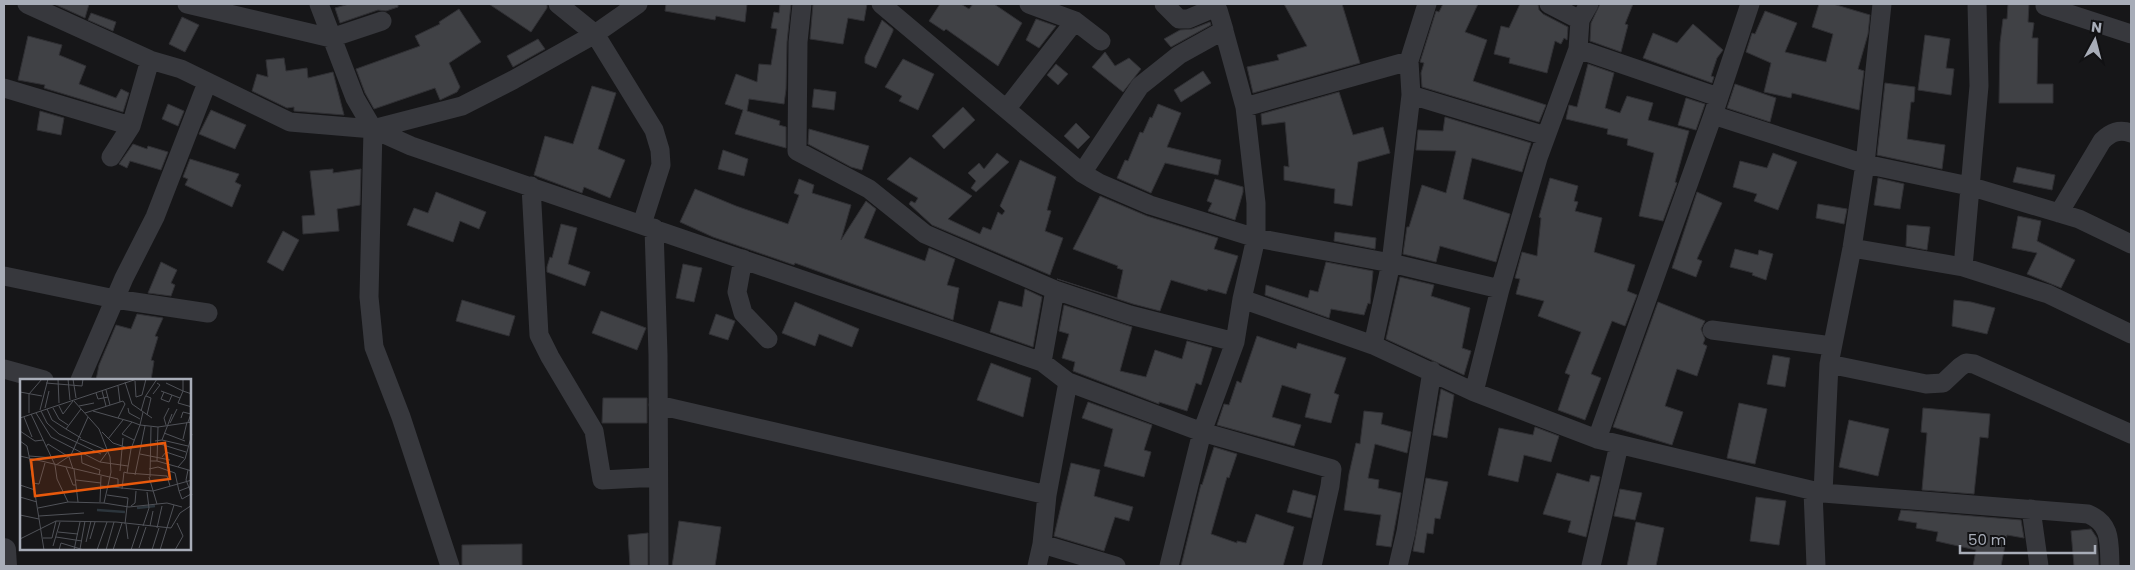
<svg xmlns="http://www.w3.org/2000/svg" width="2135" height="570" viewBox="0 0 2135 570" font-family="Poppins,sans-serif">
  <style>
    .building { fill: #404145; stroke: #303034 }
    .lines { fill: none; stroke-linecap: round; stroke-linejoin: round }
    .minor { stroke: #37383d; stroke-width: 19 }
    .tertiary { stroke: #37383d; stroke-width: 24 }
    .inset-river { fill: none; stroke: #2c353c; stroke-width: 2.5 }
    .inset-road { fill: none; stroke: #505258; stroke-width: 1 }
    .view { fill: #e8590c; fill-opacity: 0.15; stroke: #e8590c; stroke-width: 2.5 }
    .inset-edge { fill: none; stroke: #a8adb8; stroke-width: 2.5 }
  </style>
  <rect width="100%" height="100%" fill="#161618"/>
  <!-- building -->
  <path class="building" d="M54 4H89L85 18Z
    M349 4H398V7L386 11 378 10 340 23 335 8Z
    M489 4H547V8L531 32Z
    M666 4H747L745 22 716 16 715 20 665 11Z
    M780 4H791L787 42 786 89 784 104 749 99 747 111 780 121 779 125 786 127V148L735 134 743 110 725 104 736 74 757 82 759 64 771 65 777 29 771 28 774 12 779 13Z
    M813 4H867L864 21 848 18 843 44 810 39Z
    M940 4H961L969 9 973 4H994L1022 23 998 66 946 29 944 31 929 21Z
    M1284 4H1342L1360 63 1253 93 1247 67 1279 60 1277 55 1307 46Z
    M1443 4H1478L1465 32 1487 40 1473 81 1546 105 1539 122 1422 87 1421 73 1424 63 1420 62 1436 11 1439 12Z
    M1520 4H1538L1539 10 1543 14 1568 27 1567 40 1564 38 1561 44 1555 41 1547 73 1509 63 1510 58 1494 54 1501 26 1509 28Z
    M1600 4H1633L1625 24 1628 25 1621 52 1590 41 1591 23Z
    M1819 4H1833L1870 15 1868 34 1858 69 1864 71 1859 110 1792 93 1791 98 1764 92 1771 63 1746 52 1752 33 1755 34 1765 11 1797 23 1785 52 1826 62 1833 34 1812 27Z
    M2008 4H2029L2028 22 2034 23 2032 38H2038L2037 84H2053V103H1999L2000 43 2003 19H2007Z
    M459 9 481 42 449 63 460 87 457 92 440 100 435 88 374 109 365 93 356 69 420 46 415 36 440 24 439 22Z
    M91 13 116 22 113 31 88 20Z
    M182 17 199 25 185 52 169 44Z
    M1036 19 1056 26 1039 48 1026 40Z
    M882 20 893 29V31L876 68 865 63V57Z
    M1210 22 1211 25 1171 47 1164 39 1180 30 1192 29Z
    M1693 24 1723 50 1717 58 1711 76 1714 77 1712 83 1643 58 1653 33 1677 43Z
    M1925 35 1950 39 1946 68 1954 69 1951 95 1918 90Z
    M28 36 62 45 59 55 86 66 79 84 116 98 121 89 129 93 123 112 44 88 45 85 18 80Z
    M538 39 545 49 513 67 507 56Z
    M1105 52 1115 66 1129 58 1141 69 1123 92 1092 67Z
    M284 58 286 71 307 68 308 78 333 72 344 115 294 111V107L287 108 252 91 257 74 268 77 266 60Z
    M903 59 934 74 918 110 899 101 902 96 885 87Z
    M1056 64 1068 74 1058 85 1047 75Z
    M1588 64 1614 73 1605 108 1620 113 1627 96 1653 103 1648 120 1689 131 1675 182 1677 183 1663 221 1639 216 1654 153 1627 145 1628 139 1607 134 1608 129 1566 119 1569 105 1577 107Z
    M1203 71 1211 83 1181 102 1174 90Z
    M1885 83 1915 87 1914 102H1911L1907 139 1945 145 1942 169 1877 155Z
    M1735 84 1776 98 1770 122 1727 108Z
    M592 86 616 93 598 149 625 160 610 198 584 187 582 193 534 175 545 136 573 144Z
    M814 89 836 92 834 110 812 107Z
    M1339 92 1353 135 1383 127 1390 153 1358 162 1352 206 1334 203 1335 189 1284 180V166L1289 167 1285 122 1262 125 1261 114Z
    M1686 98 1705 104 1696 130 1678 125Z
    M168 104 184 111 178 126 162 119Z
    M1158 104 1181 113 1167 147 1221 160 1218 175 1165 163 1151 193 1117 178 1125 160 1128 161 1140 132 1143 133 1150 117 1152 118Z
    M963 107 975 120 944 149 932 136Z
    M211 110 246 125 235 149 199 134Z
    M40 111 64 118 61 135 37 130Z
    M1445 117 1531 143 1522 172 1472 158 1463 199 1510 214 1496 262 1440 246 1436 262 1403 254 1407 227H1409L1422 185 1446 193 1456 151 1416 150 1418 130 1443 131Z
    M1076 123 1090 137 1078 149 1064 136Z
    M809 129 869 146 862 170 851 167 808 144Z
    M133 144 147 149 148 146 168 152 161 170 130 161 127 168 119 164Z
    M723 150 748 159 744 176 718 169Z
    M997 153 1009 162 976 192 971 188 976 181 968 173 979 163 984 169Z
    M1773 153 1797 162 1778 210 1754 201 1757 194 1733 187 1740 161 1767 168Z
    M910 157 972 196 948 219 980 234 983 227 991 230 998 212 1002 215 1005 211 1000 206 1020 160 1056 177 1047 210 1051 211 1045 231 1063 238 1050 275 932 225 909 204 911 201 915 203 918 198 887 179Z
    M190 159 239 174 235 182 241 185 232 207 185 185 188 179 183 177Z
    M2017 167 2055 175 2052 190 2013 182Z
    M333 169V173L361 169 360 205 337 209 339 231 303 234 302 216 315 215 310 171Z
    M1550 178 1578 186 1574 201 1578 202 1575 211 1602 218 1594 252 1635 265 1627 291 1637 295 1625 326 1612 321 1591 374 1601 378 1585 420 1558 410 1570 375 1565 373 1581 332 1538 316 1544 301 1516 294 1520 279 1515 278 1522 252 1537 256 1541 218 1539 217Z
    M1878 178 1904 184 1900 209 1874 205Z
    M799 179 814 185 812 193 851 205 841 240 866 201 876 209 864 238 925 261 929 248 955 259 947 285 959 288 953 320 795 263 794 265 713 237 680 222 695 189 736 206 788 224 799 195 794 193Z
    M1215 179 1243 187V192L1235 220 1208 211 1212 203 1207 201Z
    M436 192 486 212 479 229 460 221 453 242 407 225 414 208 428 213Z
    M1697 192 1722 203 1697 259 1702 261 1696 277 1672 268Z
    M1100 196 1147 216 1218 238 1214 249 1238 256 1226 294 1208 289 1207 291 1171 280 1160 311 1133 304 1057 279 1117 298 1123 270 1117 268 1118 266 1073 249Z
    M1818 204 1847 209 1844 224 1816 218Z
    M2018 216 2041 221 2037 241 2075 260 2061 288 2027 274 2037 253 2012 248Z
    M561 224 577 228 568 264 590 272 585 286 547 272V267L550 257 552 258Z
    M1907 225 1930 227 1927 250 1906 246Z
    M283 231 299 240 283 271 267 262Z
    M1335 232 1376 238 1375 249 1334 241Z
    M1735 249 1758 255 1759 250 1773 254 1766 280 1752 275 1753 273 1730 267Z
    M161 262 177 270 171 283 175 285 171 296 148 293Z
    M1326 262 1373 271 1370 304 1368 303 1364 315 1331 309 1329 318 1265 295 1266 285 1308 298 1310 290 1318 292Z
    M683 264 702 268 694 302 676 298Z
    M1400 277 1434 285 1431 296 1470 308 1462 348 1471 351 1464 375 1386 339Z
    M1025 289 1042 297 1033 347 990 332 999 301 1022 307Z
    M462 300 515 316 509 336 456 321Z
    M1954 300 1971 302 1995 308 1987 334 1952 326Z
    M795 302 859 329 852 347 819 334 815 346 782 333Z
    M1658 302 1705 321 1701 329 1705 339 1703 344 1707 346 1697 376 1677 369 1665 406 1683 412 1672 445 1613 427Z
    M1064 305 1132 327 1120 371 1146 377 1155 350 1182 359 1187 341 1212 348 1201 385 1196 383 1187 411 1159 402V404L1073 371 1075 362 1062 358 1069 334 1059 331Z
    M601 311 646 328 637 350 592 333Z
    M137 314 163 318 155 336 158 337 151 360 154 361 151 380H96L99 365 116 325 131 329Z
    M716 314 735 321 728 340 709 334Z
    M1257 336 1296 349 1298 343 1346 358 1334 393 1339 395 1331 423 1305 417 1311 394 1282 385 1272 417 1301 425 1294 446 1217 425 1224 404 1229 405 1237 381 1241 383Z
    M1773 355 1790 358 1785 387 1767 384Z
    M991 363 1031 378 1023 417 977 400Z
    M1441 389 1454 395 1447 438 1433 435Z
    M603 398H647V423H602Z
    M1088 402 1152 425 1144 450 1151 452 1144 477 1104 466 1113 429 1082 418Z
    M1739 403 1767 409 1755 464 1727 458Z
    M1923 408 1990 414 1988 438 1980 437 1974 494 1922 490 1927 433 1921 432Z
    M1364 411 1383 413 1381 424 1411 432 1407 453 1375 444 1368 478 1379 480 1378 488 1401 493 1391 547 1376 545 1381 515 1344 510 1349 474 1356 443 1360 444Z
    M1849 420 1889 429 1878 476 1839 467Z
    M1535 427 1559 436 1551 462 1524 455 1518 482 1488 475 1499 428 1533 435Z
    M1214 447 1237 454 1229 478 1227 477 1211 534 1237 543V541L1246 543 1256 514 1294 527 1283 566H1181L1201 484 1202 485Z
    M1071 463 1100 470 1094 496 1133 507 1129 521 1115 517 1104 551 1054 536Z
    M1557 473 1589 482 1591 475 1600 477 1586 537 1568 532 1571 521 1543 514Z
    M1426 478 1448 482 1440 519 1435 518 1433 534 1427 533 1424 553 1413 551Z
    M1620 489 1642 493 1635 520 1614 516Z
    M1293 490 1316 496 1311 518 1287 512Z
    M1756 497 1786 501 1779 545 1750 541Z
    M1901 510 2021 520 2024 538 2007 535 2001 566H1973L1976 550 1936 541 1938 532 1916 528 1917 523 1898 520Z
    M679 521 721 527 715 566H672Z
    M1636 522 1664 528 1656 566H1627Z
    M2091 529 2097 538 2099 566H2074L2071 531Z
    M648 533V566H630L628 535Z
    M522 544V566H462V545Z"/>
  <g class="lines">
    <!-- minor -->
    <path class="minor" d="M27 4 150 60 181 69 290 122 373 129 411 146 1042 362 1068 382 1202 432 1332 469 1330 486 1312 566
      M187 4 331 38 382 21
      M319 4 355 98 373 129 369 297 374 347 401 417 450 566
      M558 4 595 34 654 130 660 150 661 165 642 224
      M802 4 798 42 797 151 869 189 925 234 1055 290 1042 362
      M881 4 1082 173
      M1029 4 1075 21 1101 41
      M1164 4 1179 19H1188L1214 8 1218 10 1224 30 1179 55 1140 86 1082 173 1099 183 1150 205 1256 238 1391 263 1500 289
      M1549 4 1580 20
      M2045 6 2131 34
      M1578 49 1718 97
      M4 88 131 126 150 60
      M1411 95 1546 136
      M1245 107 1409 61
      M1007 108 1075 21
      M1713 115 1865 164 1969 186 2079 219 2131 244
      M373 129 462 106 513 80 595 34 638 4
      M111 157 131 126
      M531 186 539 335 550 357 594 431 602 480 658 477
      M2059 213 2102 141C2111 132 2119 129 2131 133
      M654 228 658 355 659 566
      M1852 248 1963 267 1979 86 1977 4
      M743 259 737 292 743 313 768 339
      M1963 267 2048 294 2131 334
      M4 276 115 299 208 313
      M1055 290 1130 315 1235 342
      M1242 299 1373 345 1474 392 1500 289 1538 158 1578 49 1580 20 1589 4
      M1712 330 1832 346
      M1373 345 1391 263 1411 95 1409 61 1427 4
      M1829 364 1926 384 1943 383 1960 367 1966 363 1974 364 2131 434
      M4 369 44 380
      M80 380 124 278 155 217 207 83
      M1474 392 1597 439 1823 493 2088 514C2112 524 2109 543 2110 566
      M658 405 1047 495
      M1597 439 1713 115 1750 4
      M1813 491 1816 566
      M1823 493 1829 364 1852 248 1865 164 1882 4
      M2031 509 2039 566
      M1042 544 1116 566
      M1037 566 1042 544 1047 495 1068 382
      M1169 566 1202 432 1235 342 1242 299 1256 238V203L1245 107 1221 20
      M1398 566 1406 532 1432 371
      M1591 566 1619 445"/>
    <!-- tertiary -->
    <path class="tertiary" d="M4 550 5 566"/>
  </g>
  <!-- overview -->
  <g transform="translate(20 379)">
    <rect width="171" height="171" fill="#161618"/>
    <path class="inset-river" d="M117 129 135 127M77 131 105 133"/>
    <path class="inset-road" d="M38 0 39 24M48 0 50 21M53 0 56 19M163 0V12L172 15M115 2 116 18M105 3 112 25 132 39M26 4 62 7 63 0M146 4 163 12 158 24 172 28M98 7 100 23M86 11 90 26M82 12 86 27M141 12 160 19M0 13 22 17M144 13 141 20 146 22 149 23 152 16M76 14 78 20 88 18M133 15 140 6 137 4M126 17 131 19 127 36M116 18 122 16 126 0M54 22 79 50 90 78 91 93 84 124 109 128 147 124 162 128M39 27 43 35 53 22M59 27 74 24M25 29 29 12M33 29 39 40 48 46M108 29 109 34 120 40M27 30 32 41 46 50 61 30M20 31 28 0M21 32 27 44 39 55 81 75M73 32 112 43 102 55 114 61M121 32 125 18 137 0M9 34V15L22 0M16 34 31 58 80 83M65 34 103 22 105 25 98 39M11 35 35 86 37 100 48 123M4 38 12 58M0 39 117 0M161 39 163 33 171 35 168 43M112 43 120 46 123 33M150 44 157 30M146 46 144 39 149 29M46 50 61 59M0 52 15 62 23 61M82 53 93 64 111 70M144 54 165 62M60 60 88 72 80 83 108 87M88 60 103 41M163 60 167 43M142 61 168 67M0 62 7 67 9 77 24 171M135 62 142 61 152 35M140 65 166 73M26 68 28 65 49 78 53 90M61 73 62 84 80 91 79 96M120 75 150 81M0 77 98 100V109M9 77 35 79M142 78 146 73 164 79M130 82H137L138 48M137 82 172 92M36 86 51 76 68 38M46 88 53 106H56M158 88 165 80 172 55M54 90 58 123M129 90 138 88 155 94 159 112 172 107M168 91 166 101 172 116M100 92 103 59M107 94 147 97 150 107M115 96 125 47M129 98 137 125M130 98 131 48M56 101 81 104M13 104 19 105 25 84M0 106 15 111M81 107 133 112 172 101M102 110 104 93 107 94 111 70 120 46 138 48 172 43M159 112 162 120 171 115M87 116 108 119 105 145M0 118 17 123M80 123 81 97M111 127 115 124 116 112M18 129 48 123 84 124M0 136 19 140M19 137 64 134M106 145 108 160M123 147 129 129 127 113M130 147 133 132M137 149 142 127M38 153 58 155M36 158 62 162M23 159H32L36 142M0 160 36 142 96 143 151 149 160 134 172 126M70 160 75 143M66 163 71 142M33 167 40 143M119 169 126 148M60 170 65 142M39 171 41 164 64 171M54 171 60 143M77 171 87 143M86 171 94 143M93 171 102 144M111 171 119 147M132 171 139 149M140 171 154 126M155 171 163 157 157 144"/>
    <path class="view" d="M145 64 150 100 15 117 11 81Z"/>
    <rect width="171" height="171" class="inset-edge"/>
  </g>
  <!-- border -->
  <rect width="2135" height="570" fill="none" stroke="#a8adb8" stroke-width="10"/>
  <!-- north arrow -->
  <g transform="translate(2095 40) rotate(7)" stroke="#111113" stroke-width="4" paint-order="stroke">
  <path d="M0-4L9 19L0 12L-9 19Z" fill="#a8adb8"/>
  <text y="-8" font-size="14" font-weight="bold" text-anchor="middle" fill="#a8adb8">N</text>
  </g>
  <!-- scale -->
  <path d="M1960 545v8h135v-8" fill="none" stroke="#a8adb8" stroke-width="2.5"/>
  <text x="1968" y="545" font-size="15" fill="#a8adb8" stroke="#111113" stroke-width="4" paint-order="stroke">50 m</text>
</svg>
